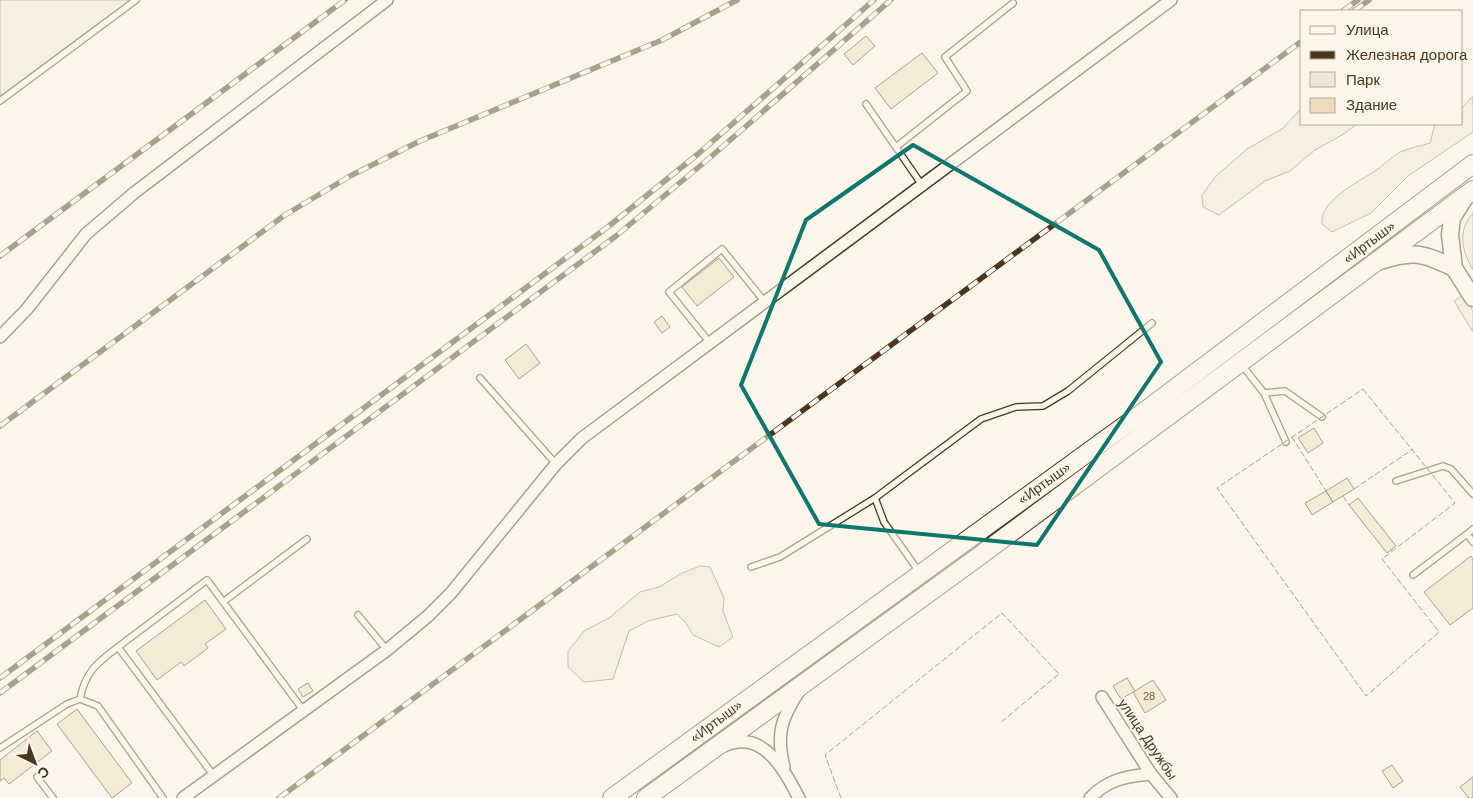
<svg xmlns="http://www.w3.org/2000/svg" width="1473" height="798" viewBox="0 0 1473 798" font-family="Arial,sans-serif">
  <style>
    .green { fill: #ede6d9; stroke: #887966 }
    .parking { fill: #ede7d9; stroke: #887966 }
    .building { fill: #ecdcbc; stroke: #4a3520 }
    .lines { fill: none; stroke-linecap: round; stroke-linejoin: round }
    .lane-casing { stroke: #4a3520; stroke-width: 8 }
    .street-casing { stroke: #4a3520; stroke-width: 14 }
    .secondary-casing { stroke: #4a3520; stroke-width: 19 }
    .primary-casing { stroke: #4a3520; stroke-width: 20 }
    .lane { stroke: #fbf6e9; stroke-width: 5.5 }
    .street { stroke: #fbf6e9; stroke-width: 11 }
    .secondary { stroke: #fbf6e9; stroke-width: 16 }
    .primary { stroke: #fbf6e9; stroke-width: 18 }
    .rail-casing { stroke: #4a3520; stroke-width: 5.5 }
    .rail { stroke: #fbf6e9; stroke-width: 4; stroke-dasharray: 11; stroke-linecap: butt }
    .fence { stroke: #4a3520; stroke-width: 1; stroke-dasharray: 6 2.5; stroke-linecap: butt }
    .marked { fill: none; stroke: #0f766e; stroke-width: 4; stroke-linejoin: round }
    .labels { text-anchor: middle; stroke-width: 4; stroke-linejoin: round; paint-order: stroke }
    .number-label { font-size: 11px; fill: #725f47 }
    .street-label { font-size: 14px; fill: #4a3520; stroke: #fbf6e9 }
  </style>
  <rect width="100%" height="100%" fill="#fbf6e9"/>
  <!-- green -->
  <path class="green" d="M0 0H130L0 96Z
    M1473 96V132L1408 176 1371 213 1332 232 1322 224C1319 201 1358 182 1375 171 1383 166 1391 157 1400 152 1409 148 1420 146 1430 143L1435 124H1462V108Z
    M1302 108V124H1357L1342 135 1315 150 1290 171 1265 181 1219 215 1203 207 1202 195 1216 176 1247 149 1282 129Z
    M1473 213V270C1462 252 1457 230 1473 213Z
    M700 566 710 567 724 598 723 611 733 637 719 647 693 635 686 623 677 614 648 621 629 631 613 679 584 682 568 667V651L584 631 609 618 640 592 659 587 680 574Z"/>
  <!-- parking -->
  <path class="parking" d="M1463 295 1473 311V332L1454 301Z"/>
  <!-- building -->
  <path class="building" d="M866 36 875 46 853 65 844 54Z
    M922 53 938 73 891 109 875 88Z
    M719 258 734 277 697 306 682 287Z
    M662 316 670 327 662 333 654 322Z
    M526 344 540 363 519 379 505 360Z
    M1314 428 1323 443 1308 453 1298 438Z
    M1347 478 1354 489 1333 502 1326 491Z
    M1326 491 1333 502 1312 515 1305 503Z
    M1358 498 1396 546 1387 553 1349 505Z
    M1471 556 1473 559V608L1450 625 1424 592Z
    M205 600 226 629 205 644 208 648 184 666 181 662 157 680 136 651Z
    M1127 678 1135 691 1121 699 1113 686Z
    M1153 680 1166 700 1145 713 1133 692Z
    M308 683 313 691 303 697 298 689Z
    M77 709 132 783 112 798 57 724Z
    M37 731 52 751 9 784 4 778 0 781V760Z
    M1392 765 1403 781 1393 788 1382 771Z
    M1473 777V798H1469L1460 787Z"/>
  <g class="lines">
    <!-- lane casing -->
    <g class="lane-casing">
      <path id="lane" d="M0 101 136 0
        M866 104 922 185
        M896 147 967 91 945 57 1013 3
        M710 343 669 292 722 249 764 301
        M1241 364 1264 393 1286 442
        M480 378 556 464
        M1264 393 1285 391 1322 417
        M1396 481 1443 466 1451 469 1473 494
        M875 498 884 522 920 573
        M1473 529 1467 534 1473 542
        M751 567 780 557 875 498 981 419 1016 407 1043 406 1068 391 1152 323
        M1413 575 1467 534
        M223 602 307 539
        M358 615 387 650
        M118 647 207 580 303 710
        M80 699C85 672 97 663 118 647L214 776
        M0 748 67 704 80 699 98 706 163 798
        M37 777 53 798"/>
    </g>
    <!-- street casing -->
    <g class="street-casing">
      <path id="street" d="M0 337 27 309 86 234 134 193 387 0
        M1102 697 1151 774 1171 798
        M724 746C763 728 784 770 799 798
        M784 767C776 734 781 719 799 691
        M183 798 387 650 428 616 451 593 556 464 582 438 1171 0
        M1090 798C1107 780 1126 776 1151 774"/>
    </g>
    <!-- secondary casing -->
    <g class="secondary-casing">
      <path id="secondary" d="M1466 196 1452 218 1450 235 1454 268 1473 298
        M1380 261C1414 250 1423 253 1454 268"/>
    </g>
    <!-- primary casing -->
    <g class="primary-casing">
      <path id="primary" d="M612 798 1149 408 1473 164
        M646 798 974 560 1473 190"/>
    </g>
    <!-- lane -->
    <use href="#lane" class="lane"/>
    <!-- street -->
    <use href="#street" class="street"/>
    <!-- secondary -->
    <use href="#secondary" class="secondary"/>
    <!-- primary -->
    <use href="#primary" class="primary"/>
    <!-- rail casing -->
    <g class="rail-casing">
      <path id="rail" d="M1343 11 1358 0
        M1354 11 1369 0
        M0 256 345 0
        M0 426 285 215 350 176 420 141 662 40 737 0
        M0 678 609 226 698 154 874 0
        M0 693 616 236 706 161 891 0
        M279 798 1302 41"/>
    </g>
    <!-- rail -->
    <use href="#rail" class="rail"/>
    <!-- fence -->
    <path class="fence" d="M1363 389 1455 503 1382 559 1439 632 1366 696 1217 488Z
      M1292 437 1326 491
      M1354 489 1413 449
      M1343 496 1349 505
      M841 798 825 755 1002 613 1059 674 1000 723"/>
  </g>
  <!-- marked area -->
  <path d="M0 0H1473V798H0ZM913 145 1099 250 1161 362 1037 545 819 524 741 385 806 220Z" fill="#fbf6e9" fill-opacity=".55" fill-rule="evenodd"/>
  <path class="marked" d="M913 145 1099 250 1161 362 1037 545 819 524 741 385 806 220Z"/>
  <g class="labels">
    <!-- number labels -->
    <g class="number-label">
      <text x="1149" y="700">28</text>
    </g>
    <!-- street labels -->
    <g class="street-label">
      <text transform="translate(1369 242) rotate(-37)" y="5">«Иртыш»</text>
      <text transform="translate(1044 483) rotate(-36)" y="5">«Иртыш»</text>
      <text transform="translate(716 721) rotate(-37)" y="5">«Иртыш»</text>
      <text transform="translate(1148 739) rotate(56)" y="5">улица Дружбы</text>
    </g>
  </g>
  <!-- legend -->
  <rect x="1300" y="10" width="162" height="115" fill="#fbf6e9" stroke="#b4a999"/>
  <rect x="1310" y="26" width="25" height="8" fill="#fbf6e9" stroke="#b4a999"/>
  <text x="1346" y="35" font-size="15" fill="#4a3520">Улица</text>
  <rect x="1310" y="51" width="25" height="8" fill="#4a3520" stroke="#b4a999"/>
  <text x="1346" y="60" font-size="15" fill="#4a3520">Железная дорога</text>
  <rect x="1310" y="72" width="25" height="15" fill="#ede6d9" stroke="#b4a999"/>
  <text x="1346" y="85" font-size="15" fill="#4a3520">Парк</text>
  <rect x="1310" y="98" width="25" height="15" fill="#ecdcbc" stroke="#b4a999"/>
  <text x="1346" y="110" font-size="15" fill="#4a3520">Здание</text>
  <!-- north arrow -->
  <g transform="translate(35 763) rotate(138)" stroke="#fbf6e9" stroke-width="4" paint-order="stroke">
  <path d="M0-4L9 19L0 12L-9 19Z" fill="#4a3520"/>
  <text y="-8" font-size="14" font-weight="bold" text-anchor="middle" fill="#4a3520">С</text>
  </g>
</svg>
